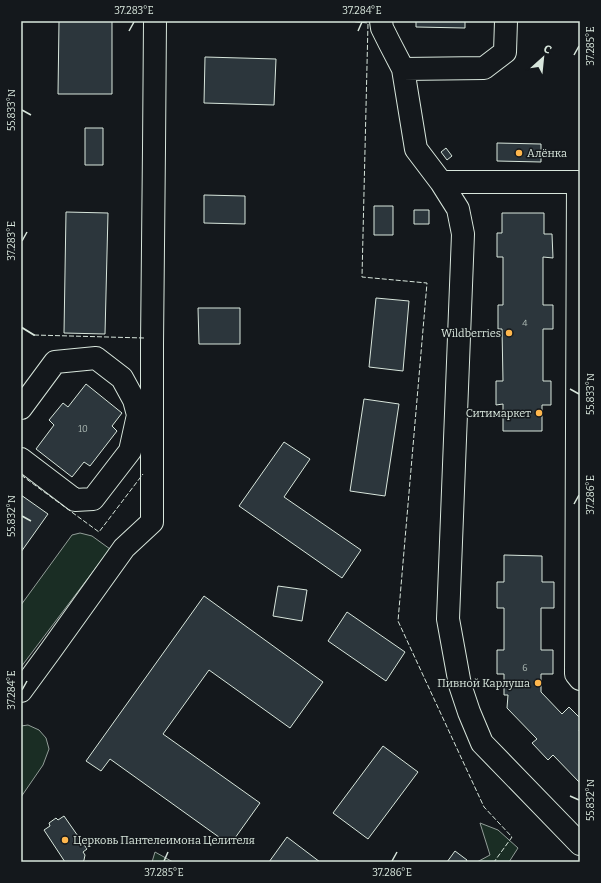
<svg xmlns="http://www.w3.org/2000/svg" width="601" height="883" viewBox="0 0 601 883" font-family="Bitter,serif">
  <style>
    .green { fill: #1a2d24; stroke: #939e99 }
    .building { fill: #2c363c; stroke: #d8e6dc }
    .lines { fill: none; stroke-linecap: round; stroke-linejoin: round }
    .minor-casing { stroke: #d8e6dc; stroke-width: 24 }
    .minor { stroke: #14181c; stroke-width: 22 }
    .fence { stroke: #d8e6dc; stroke-width: 1; stroke-dasharray: 5 2; stroke-linecap: butt }
    .wall { stroke: #d8e6dc; stroke-width: 2 }
    .ticks { fill: none; stroke: #d8e6dc; stroke-width: 1.5 }
    .poi-dot { fill: #ffb74d; stroke: #14181c; stroke-width: 1.5 }
    .labels { text-anchor: middle; stroke-width: 3; stroke-linejoin: round; paint-order: stroke }
    .number-label { font-size: 9px; fill: #adbab4 }
    .poi-label { font-size: 11px; fill: #d8e6dc; stroke: #14181c; text-anchor: end }
    .neatline { fill: none; stroke: #d8e6dc; stroke-width: 1.5 }
    .ticks-label { font-size: 10px; text-anchor: middle; fill: #d8e6dc }
  </style>
  <rect width="100%" height="100%" fill="#14181c"/>
  <!-- green -->
  <path class="green" d="M80 533 92 536 110 549 21 667V605L72 535Z
    M28 725 39 730 46 738 49 749 43 765 21 797V726Z
    M480 823 498 830 518 848 509 862H477L490 855Z
    M155 852 173 862H152Z"/>
  <!-- building -->
  <path class="building" d="M59 21H112V94H58Z
    M416 21H465V28L416 27Z
    M205 57 276 59 274 105 204 103Z
    M85 128H103V165H85Z
    M497 143 541 144V162L497 161Z
    M446 148 452 156 447 160 441 152Z
    M204 195 245 196V224L204 223Z
    M374 206H393V235H374Z
    M414 210H429V224H414Z
    M66 212 108 213 105 334 64 333Z
    M502 213H544V234H552L553 258 543 257V305H553V329H543V381H551V405H542V431H503V404L496 405V381H503L502 329H498V305H503V257H497V233H502Z
    M376 298 409 301 403 371 369 367Z
    M198 308H240V344H199Z
    M86 384 122 413 112 426 117 431 90 466 84 462 72 477 36 449 54 425 49 420 63 403 68 407Z
    M364 399 399 404 385 496 350 491Z
    M284 442 310 459 284 497 361 550 342 578 239 506Z
    M21 495 48 514 21 552Z
    M504 555 542 556V582H554V608H541V650H553V674H541V692L562 714 569 707 580 718V729L579 731 580 732V783L553 755 548 760 532 743 537 739 507 708 508 695H504V674H497V650H504V608H497V582H504Z
    M278 586 307 590 302 621 273 616Z
    M204 596 323 682 290 728 209 670 163 734 260 803 230 845 110 759 101 771 86 761Z
    M347 612 405 652 386 681 328 641Z
    M383 746 418 772 368 839 333 813Z
    M64 816 87 849 83 852 85 855 84 860 83 862H65L44 830 50 826 49 823 56 818 58 820Z
    M287 837 320 862H269Z
    M455 851 467 860 466 862H447Z"/>
  <g class="lines">
    <!-- minor casing -->
    <g class="minor-casing">
      <path id="minor" d="M381 21 382 28 389 42 403 69 416 149 441 182 458 209 463 234 448 619 460 685 469 712 482 743 580 844
        M403 69 484 68 505 52 506 21
        M441 182H580
        M578 182 576 674 580 679
        M21 408 55 362 96 358 122 378 134 400 138 415 130 451 93 499 75 500 21 459
        M21 691 51 650 124 548 152 522V344L154 148 155 21"/>
    </g>
    <!-- minor -->
    <use href="#minor" class="minor"/>
    <!-- fence -->
    <path class="fence" d="M348 21 368 23 362 277 427 283 398 621 484 807 512 837 494 862
      M34 335 144 338
      M21 475 99 532 143 474"/>
    <!-- wall -->
    <path class="wall" d="M21 327 34 335"/>
  </g>
  <!-- ticks -->
  <path class="ticks" d="M129 31 134 22M358 31 362 22M574 55 579 46M22 110 31 115M22 241 27 232M570 389 579 394M574 504 579 495M22 516 31 521M22 690 27 681M570 796 579 800M164 861 168 852M392 861 397 852"/>
  <!-- markers -->
  <g class="poi-dot">
    <circle cx="519" cy="153" r="4"/>
    <circle cx="509" cy="333" r="4"/>
    <circle cx="539" cy="413" r="4"/>
    <circle cx="538" cy="683" r="4"/>
    <circle cx="65" cy="840" r="4"/>
  </g>
  <g class="labels">
    <!-- number labels -->
    <g class="number-label">
      <text x="525" y="326">4</text>
      <text x="83" y="432">10</text>
      <text x="525" y="671">6</text>
    </g>
    <!-- poi labels -->
    <g class="poi-label">
      <text x="527" y="157" text-anchor="start">Алёнка</text>
      <text x="501" y="337">Wildberries</text>
      <text x="531" y="417">Ситимаркет</text>
      <text x="530" y="687">Пивной Карлуша</text>
      <text x="73" y="844" text-anchor="start">Церковь Пантелеимона Целителя</text>
    </g>
  </g>
  <!-- border -->
  <rect width="601" height="883" fill="none" stroke="#14181c" stroke-width="44"/>
  <!-- north arrow -->
  <g transform="translate(543 58) rotate(27)" stroke="#14181c" stroke-width="3" paint-order="stroke">
  <path d="M0-3L7 15L0 10L-7 15Z" fill="#d8e6dc"/>
  <text y="-6" font-size="11" font-weight="bold" text-anchor="middle" fill="#d8e6dc">С</text>
  </g>
  <rect x="22" y="22" width="557" height="839" class="neatline"/>
  <g class="ticks-label">
    <text x="134" y="14">37.283°E</text>
    <text x="362" y="14">37.284°E</text>
    <text transform="translate(590 46) rotate(-90)" y="4">37.285°E</text>
    <text transform="translate(11 110) rotate(-90)" y="4">55.833°N</text>
    <text transform="translate(11 241) rotate(-90)" y="4">37.283°E</text>
    <text transform="translate(590 394) rotate(-90)" y="4">55.833°N</text>
    <text transform="translate(590 495) rotate(-90)" y="4">37.286°E</text>
    <text transform="translate(11 516) rotate(-90)" y="4">55.832°N</text>
    <text transform="translate(11 690) rotate(-90)" y="4">37.284°E</text>
    <text transform="translate(590 800) rotate(-90)" y="4">55.832°N</text>
    <text x="164" y="876">37.285°E</text>
    <text x="392" y="876">37.286°E</text>
  </g>
</svg>
